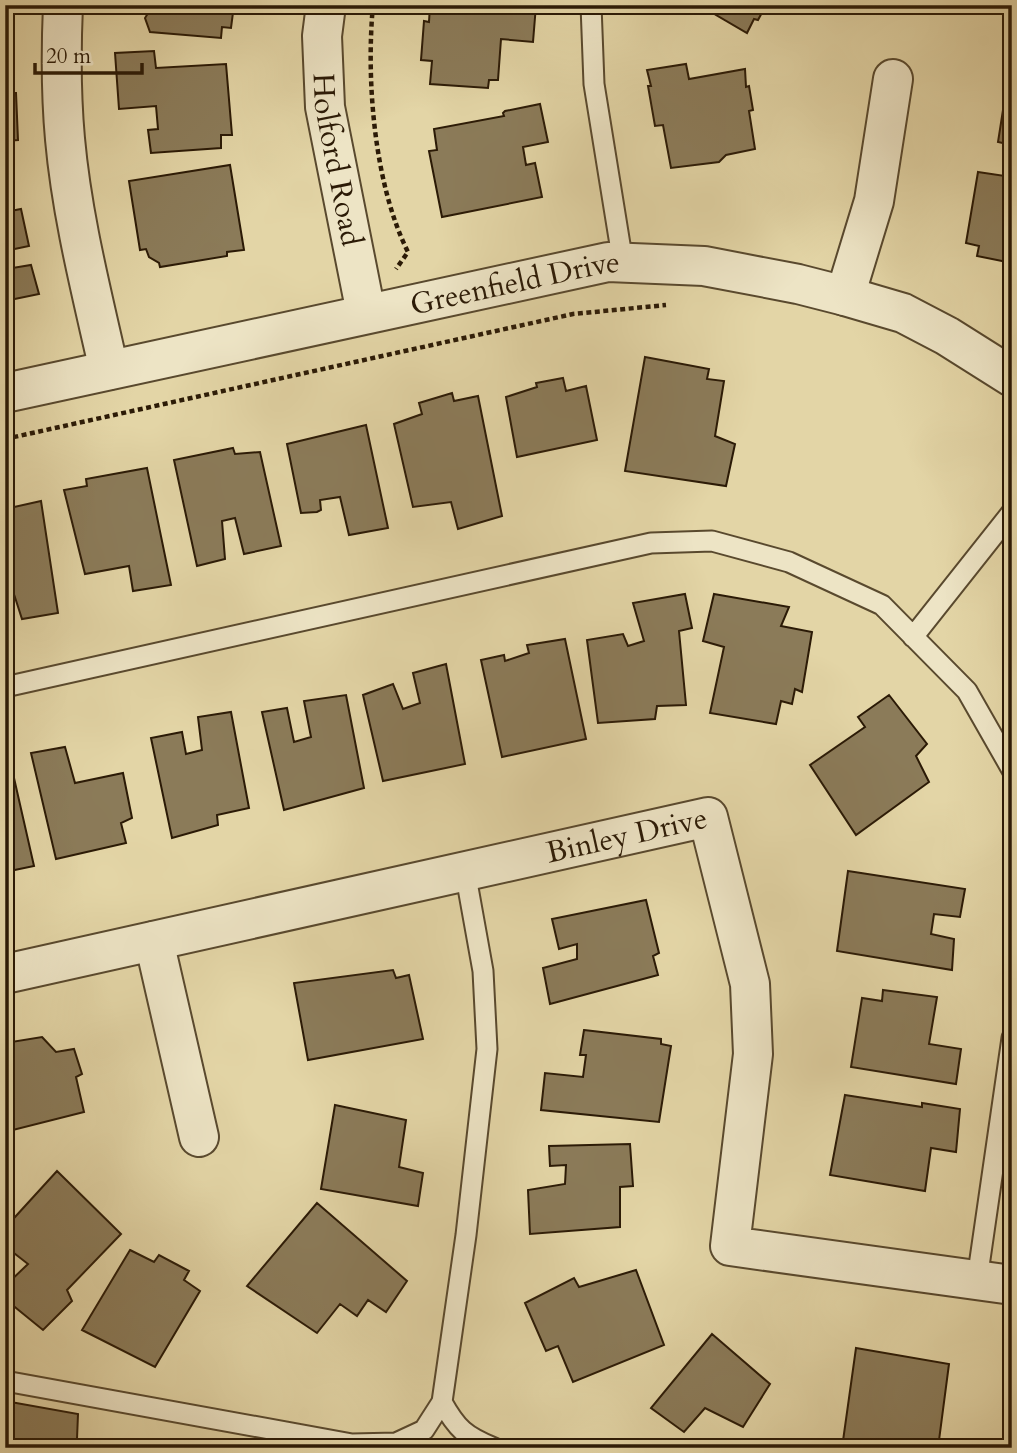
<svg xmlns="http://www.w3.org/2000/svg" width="1017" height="1453" viewBox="0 0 1017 1453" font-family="Cardo,serif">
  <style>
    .building { fill: #8b7b59; stroke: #2b1a06; stroke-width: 2 }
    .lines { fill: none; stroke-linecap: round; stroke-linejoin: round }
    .service-casing { stroke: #59492e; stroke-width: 23 }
    .minor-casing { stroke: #59492e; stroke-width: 42 }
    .path { stroke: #2b1a06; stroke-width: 4.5; stroke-dasharray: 5 3.5; stroke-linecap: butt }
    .service { stroke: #ede4c5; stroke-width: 19 }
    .minor { stroke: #ede4c5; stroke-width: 38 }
    .labels { text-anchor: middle; stroke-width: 5; stroke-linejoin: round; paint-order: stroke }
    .street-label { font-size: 30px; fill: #2b1a06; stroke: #ede4c5 }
  </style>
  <rect width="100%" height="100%" fill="#e3d5a6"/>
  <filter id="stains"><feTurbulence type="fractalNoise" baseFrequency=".00286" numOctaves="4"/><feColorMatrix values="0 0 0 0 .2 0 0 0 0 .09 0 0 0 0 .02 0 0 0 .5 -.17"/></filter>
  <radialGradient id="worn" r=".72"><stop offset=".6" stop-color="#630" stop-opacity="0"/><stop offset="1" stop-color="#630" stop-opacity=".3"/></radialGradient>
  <!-- building -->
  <path class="building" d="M153 5H234L231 28 222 27 221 38 150 32 145 18Z
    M430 5H536L533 42 501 39 498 80H489L488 88 430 84 432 61 421 60 424 21 429 22Z
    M699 5H766L758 20 754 19 747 33Z
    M154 51 156 68 226 64 232 135H221V148L151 153 148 130 158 129 156 106 119 109 115 53Z
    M686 64 689 79 745 69 746 87 749 86 753 110 749 111 755 149 726 155 719 162 671 168 663 125 655 126 648 86H651L647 70Z
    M1012 69V145L998 142 1008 78 1010 79Z
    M5 93H16L18 140 5 141Z
    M540 104 548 142 523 147 526 165 535 163 542 197 442 217 429 151 437 150 434 129 504 116 503 113 505 111Z
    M230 165 244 250 227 252V256L160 267 159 263 149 257 146 249 140 250 129 181Z
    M978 172 1012 177V263L977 256 979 246 966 243Z
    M21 209 29 246 5 251V212Z
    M31 265 39 294 5 301 6 269Z
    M645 357 709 369 707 379 724 381 715 436 735 444 726 486 625 471Z
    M563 378 566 391 586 386 597 440 517 457 506 397 537 387 536 383Z
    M452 393 454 401 478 396 502 516 458 529 451 502 413 507 394 424 422 414 419 403Z
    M366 425 388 528 349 535 340 497 320 500 321 510 317 512 301 513 287 444Z
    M233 448 235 454 260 452 281 546 244 554 235 518 222 521 225 559 197 566 174 460Z
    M147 468 171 585 133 591 129 566 85 574 64 490 87 486 86 479Z
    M41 501 58 613 22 619 12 588 5 589V509Z
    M685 594 692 628 679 631 686 705 657 706 655 719 598 723 587 640 623 634 628 646 644 641 633 603Z
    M714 594 789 607 781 626 812 632 802 692 795 689 792 704 781 701 776 724 710 713 724 647 703 641Z
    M565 639 586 739 502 757 481 660 504 655 505 661 529 653 527 645Z
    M446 664 465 764 383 781 363 695 393 684 403 709 420 703 413 673Z
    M346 695 364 788 284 810 262 712 287 708 294 742 311 737 304 701Z
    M889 695 927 744 916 756 929 782 856 835 810 765 865 727 858 717Z
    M231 712 249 808 217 815 218 825 172 838 151 738 182 732 186 754 202 750 198 717Z
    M65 747 75 783 123 773 132 818 121 823 126 843 56 859 31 753Z
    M9 756 34 866 5 872V757Z
    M848 871 965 889 960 917 934 914 931 934 954 939 952 970 837 951Z
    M646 900 659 953 653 956 658 975 550 1004 543 968 577 959V944L559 949 552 919Z
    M393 970 396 978 409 975 423 1039 308 1060 294 983Z
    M883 990 937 997 929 1044 961 1049 956 1084 851 1067 862 998 882 1001Z
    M584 1030 661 1039V1044L671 1046 659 1122 541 1110 545 1073 583 1077 586 1055H580Z
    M42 1037 56 1052 74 1049 82 1074 76 1077 84 1112 5 1132V1043Z
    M845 1095 922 1107V1103L960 1109 956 1152 931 1148 925 1191 830 1175Z
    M335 1105 406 1120 399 1167 423 1173 418 1206 321 1189Z
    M630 1144 633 1186 620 1187V1227L530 1234 528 1190 565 1184 566 1165 550 1166 549 1146Z
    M57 1171 121 1234 67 1290 72 1301 43 1330 5 1299V1286L28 1264 5 1246V1228Z
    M317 1203 407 1281 386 1312 368 1300 357 1316 340 1304 317 1333 247 1286Z
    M130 1250 154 1262 159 1255 189 1271 184 1280 200 1291 155 1367 82 1330Z
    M636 1270 664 1345 573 1382 558 1346 546 1351 525 1303 574 1278 579 1287Z
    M712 1334 770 1384 743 1427 705 1408 684 1432 651 1408Z
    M856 1348 949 1364 938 1448H842Z
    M5 1401 78 1414 77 1439 96 1441V1448H5Z"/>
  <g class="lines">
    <!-- service casing -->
    <g class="service-casing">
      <path id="service" d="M591 5 594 84 623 263
        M913 637 1012 512
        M5 687 651 543 712 541 789 562 882 605 967 691 1012 770
        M977 1280 1012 1038
        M5 1381 352 1444 396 1443 424 1430 442 1402 466 1235 487 1049 483 971 465 871
        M442 1402C457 1429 465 1436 494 1448"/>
    </g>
    <!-- minor casing -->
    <g class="minor-casing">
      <g id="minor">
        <path d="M63 5C61 50 61 95 65 139 72 217 92 294 109 370"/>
        <path id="s1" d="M326 5 322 36 325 107 366 313"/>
        <path d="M845 296 874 201 893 79"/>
        <path id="s2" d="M5 393 608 262 704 266 798 284 845 296 903 313 947 336 1012 377"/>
        <path d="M154 941 199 1137"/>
        <path id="s3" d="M5 974 708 817 750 984 753 1054 730 1246 1012 1285"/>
      </g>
    </g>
    <!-- path -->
    <path class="path" d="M373 5C366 80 374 184 408 252L396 269
      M5 439 573 314 666 305"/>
    <!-- service -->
    <use href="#service" class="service"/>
    <!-- minor -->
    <use href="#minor" class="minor"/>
  </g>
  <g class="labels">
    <!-- street labels -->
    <g class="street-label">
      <text dy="10" stroke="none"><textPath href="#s1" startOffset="156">Holford Road</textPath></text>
      <text dy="10" stroke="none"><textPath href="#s2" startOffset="522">Greenfield Drive</textPath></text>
      <text dy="10" stroke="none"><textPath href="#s3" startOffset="637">Binley Drive</textPath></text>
    </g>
  </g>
  <!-- margin -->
  <rect width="1017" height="1453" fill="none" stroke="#e3d5a6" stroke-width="28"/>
  <rect x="7" y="7" width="1003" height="1439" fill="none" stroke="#2b1a06" stroke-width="3.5"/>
  <rect x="14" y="14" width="989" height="1425" fill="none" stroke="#2b1a06" stroke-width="2"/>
  <!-- scale -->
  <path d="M35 63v10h107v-10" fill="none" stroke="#2b1a06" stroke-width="3.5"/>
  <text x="46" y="63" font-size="21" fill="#2b1a06" stroke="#ede4c5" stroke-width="5" paint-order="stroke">20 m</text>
  <rect width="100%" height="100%" filter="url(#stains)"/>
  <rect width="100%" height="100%" fill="url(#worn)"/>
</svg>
